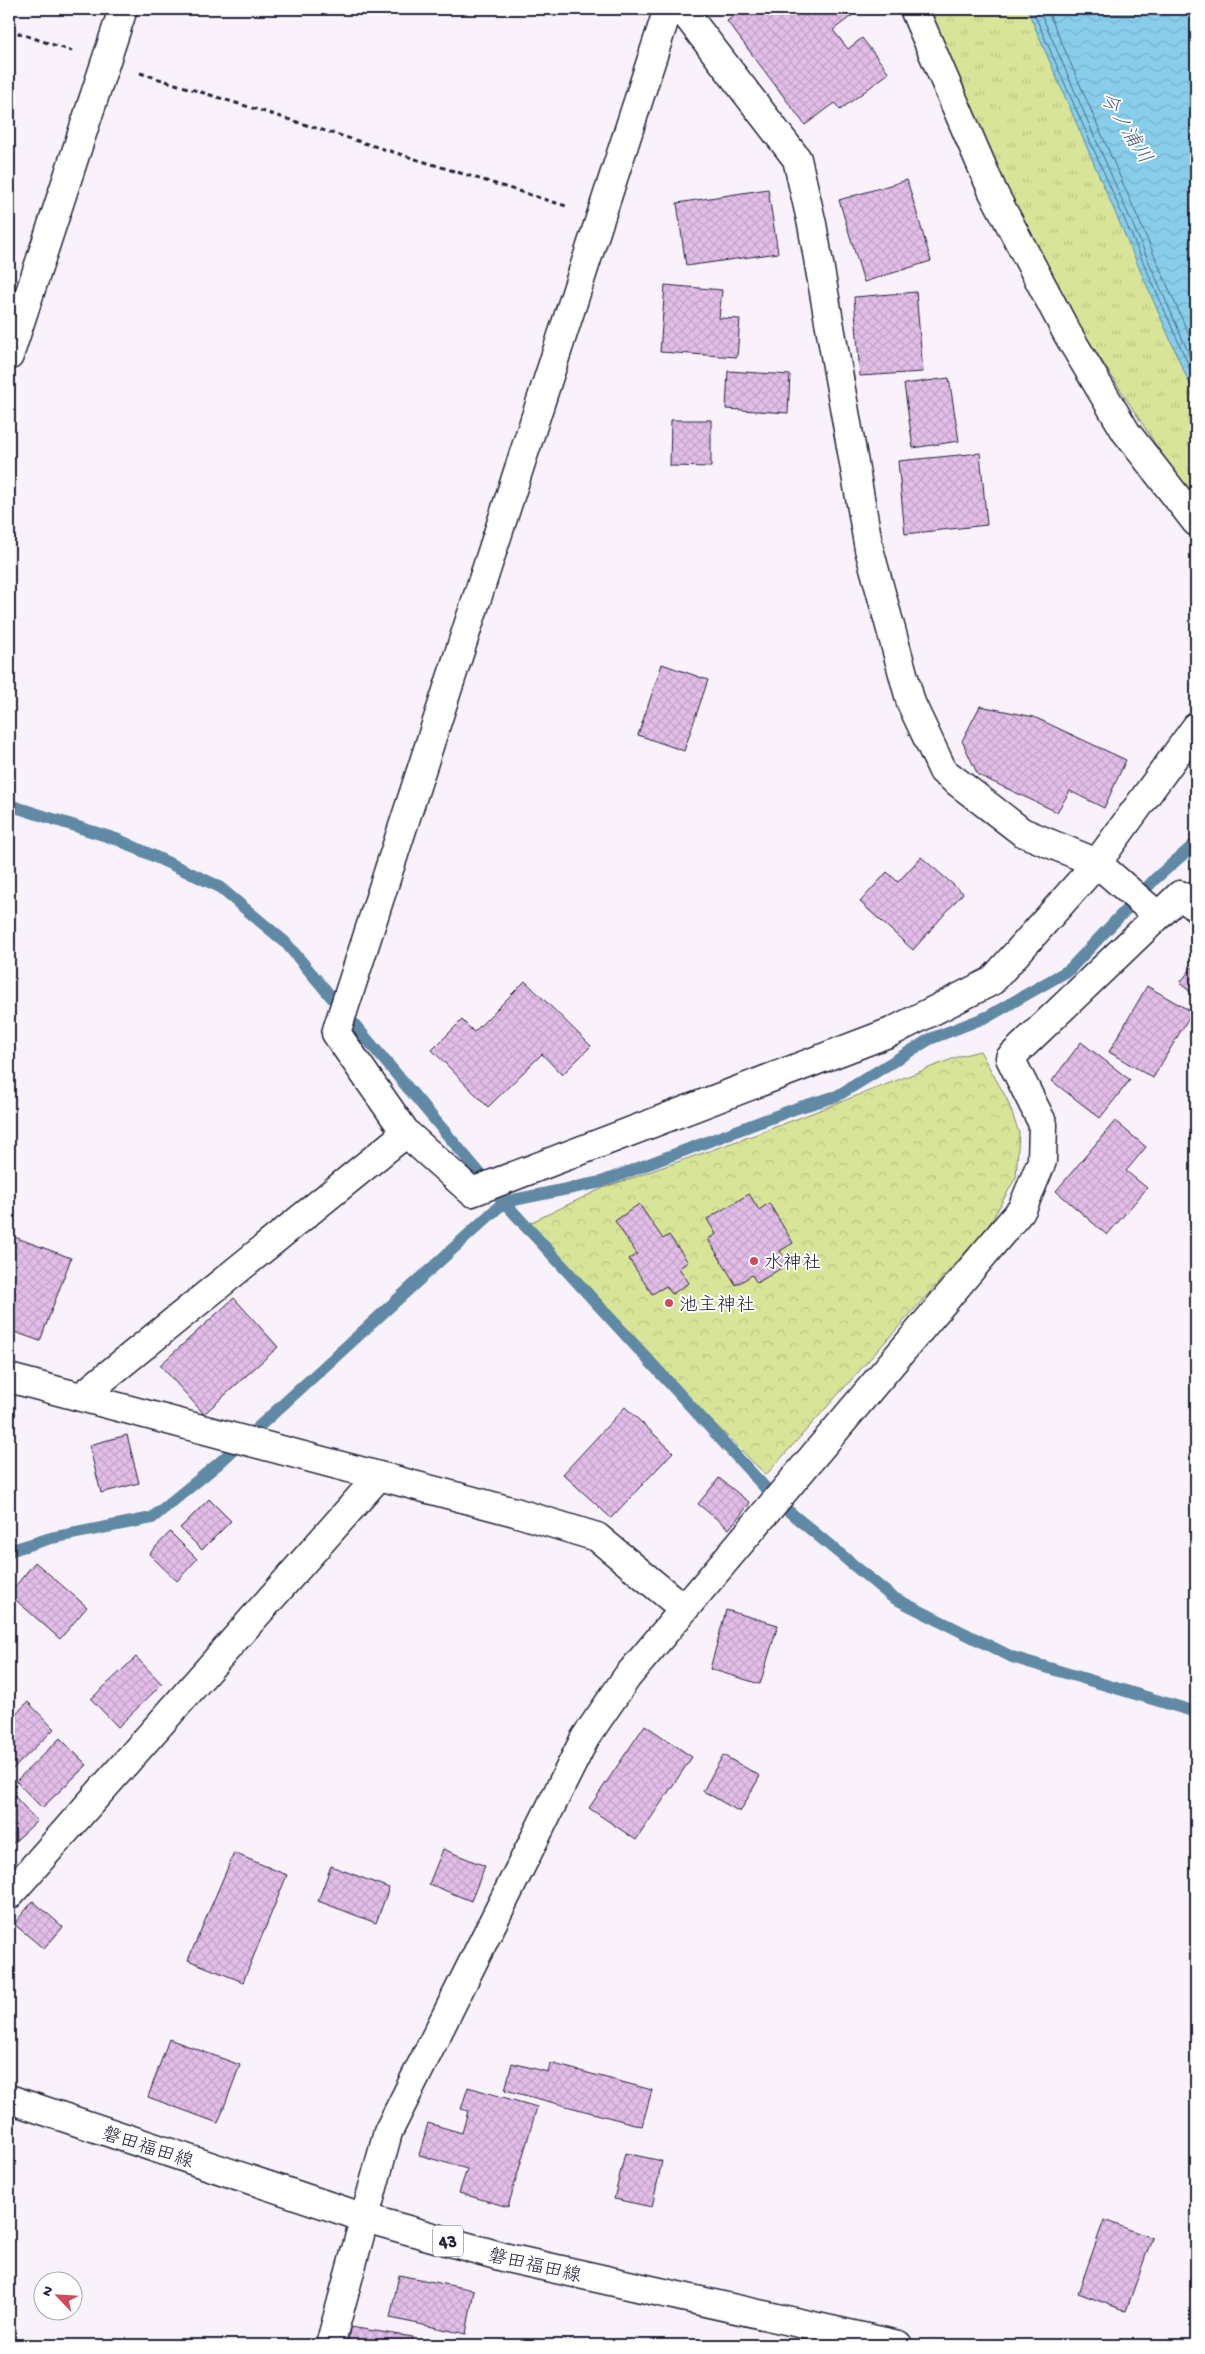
<svg xmlns="http://www.w3.org/2000/svg" width="1205" height="2354" viewBox="0 0 1205 2354" font-family="'Gochi Hand','Klee One',sans-serif">
  <style>
    .grass { fill: url(#grass-tufts); stroke: #7d846a }
    .park { fill: url(#park-crowns); stroke: #7d846a }
    .water { fill: url(#water-waves); stroke: #5f89a4 }
    .lines { fill: none; stroke-linecap: round; stroke-linejoin: round }
    .shore { stroke: #4b6781; stroke-width: 1 }
    .stream { stroke: #5f89a4; stroke-width: 12 }
    .building { fill: url(#building-cross-hatch); stroke: #22223b }
    .minor-casing { stroke: #22223b; stroke-width: 31 }
    .major-casing { stroke: #22223b; stroke-width: 31 }
    .path { stroke: #22223b; stroke-width: 3; stroke-dasharray: 5 4; stroke-linecap: butt }
    .minor { stroke: #fff; stroke-width: 28 }
    .major { stroke: #fff; stroke-width: 28 }
    .poi-dot { fill: #d1495b; stroke: #fff; stroke-width: 2 }
    .labels { text-anchor: middle; stroke-width: 4; stroke-linejoin: round; paint-order: stroke }
    .shield { fill: #fff; stroke: #646476; stroke-width: 1 }
    .shield-label { font-size: 18px; font-weight: bold; fill: #22223b }
    .poi-label { font-size: 19px; fill: #22223b; stroke: #fff; text-anchor: start }
    .street-label { font-size: 19px; fill: #22223b; stroke: #fff }
    .water-label { font-size: 20px; font-style: italic; fill: #465e78; stroke: #fff }
  </style>
  <defs>
    <pattern id="grass-tufts" width="24" height="20" patternUnits="userSpaceOnUse" patternTransform="scale(1.25)"><rect width="24" height="20" fill="#d8e598"/><path d="M3 7l-1-3M5 7V3M7 7l1-3M15 17l-1-3M17 17v-4M19 17l1-3" fill="none" stroke="#b9c484"/></pattern>
    <pattern id="park-crowns" width="20" height="18" patternUnits="userSpaceOnUse" patternTransform="scale(1.25)"><rect width="20" height="18" fill="#d8e598"/><path d="M2 6a3 3 0 1 1 6 0M12 15a3 3 0 1 1 6 0" fill="none" stroke="#b9c484"/></pattern>
    <pattern id="water-waves" width="16" height="10" patternUnits="userSpaceOnUse" patternTransform="scale(1.25)"><rect width="16" height="10" fill="#88ceea"/><path d="M0 5q4-4 8 0t8 0" fill="none" stroke="#75b1ca"/></pattern>
    <pattern id="building-cross-hatch" width="8" height="8" patternUnits="userSpaceOnUse" patternTransform="scale(1.25)"><rect width="8" height="8" fill="#e3bee8"/><path d="M0 0l8 8M0 8l8-8" fill="none" stroke="#c2a3c8"/></pattern>
  </defs>
  <rect width="100%" height="100%" fill="#f9f2fa"/>
  <filter id="ink" filterUnits="userSpaceOnUse"><feTurbulence type="fractalNoise" baseFrequency=".02" numOctaves="2"/><feDisplacementMap in="SourceGraphic" scale="10" xChannelSelector="R" yChannelSelector="G"/><feConvolveMatrix kernelMatrix="1 2 1 2 8 2 1 2 1" color-interpolation-filters="sRGB"/></filter>
  <g filter="url(#ink)">
    <!-- grass -->
    <path class="grass" d="M917 9H1196V507L993 192Z"/>
    <!-- park -->
    <path class="park" d="M980 1051 1007 1099 1019 1133 1016 1177 988 1227 766 1475 519 1228 603 1188 760 1133 960 1056Z"/>
    <!-- water -->
    <path class="water" d="M1027 9H1196V389L1189 383Z"/>
    <g class="lines">
      <!-- shore -->
      <path class="shore" d="M1032 9 1196 382
        M1039 9 1196 370
        M1047 9 1196 351"/>
      <!-- stream -->
      <path class="stream" d="M9 805 119 840 218 886 285 942 504 1202 780 1504 892 1597 1012 1657 1196 1712
        M9 1551 51 1538 152 1518 218 1464 504 1202 601 1182 797 1108 837 1096 930 1039 989 1016 1069 970 1155 879 1196 843"/>
    </g>
    <!-- building -->
    <path class="building" d="M743 9H858L859 10 833 30 848 49 862 38 889 73 840 110 835 103 805 125 727 21Z
      M907 180 931 261 864 282 839 200Z
      M768 189 778 253 686 266 677 203Z
      M665 285 722 290 719 318 740 319 737 357 660 352Z
      M916 292 923 372 860 376 854 297Z
      M728 371 790 375 788 413 726 409Z
      M949 378 959 441 913 448 904 384Z
      M671 420H711V467L670 466Z
      M980 453 987 525 905 534 898 461Z
      M662 664 708 680 684 751 638 735Z
      M980 706 1034 717 1126 760 1104 808 1070 791 1057 812 978 775 962 741Z
      M921 857 963 893 913 950 860 902 887 872 898 882Z
      M1196 962V997L1180 983Z
      M525 981 591 1046 562 1075 542 1054 488 1107 432 1050 462 1020 474 1032Z
      M1147 986 1192 1012 1153 1078 1109 1052Z
      M1081 1042 1130 1080 1100 1118 1052 1081Z
      M1115 1121 1146 1147 1126 1171 1147 1188 1107 1235 1056 1191Z
      M749 1194 759 1210 769 1203 793 1243 780 1251 788 1264 757 1283 752 1275 736 1285 708 1239 716 1234 707 1219Z
      M639 1204 663 1239 669 1235 688 1262 679 1268 689 1283 672 1294 666 1286 652 1294 629 1259 637 1254 615 1221Z
      M9 1235 71 1258 40 1341 9 1330Z
      M234 1298 278 1347 204 1414 160 1365Z
      M625 1407 673 1452 611 1518 563 1474Z
      M127 1435 139 1483 101 1493 89 1445Z
      M719 1478 750 1503 729 1529 698 1504Z
      M209 1499 231 1521 202 1550 180 1528Z
      M170 1532 197 1559 177 1581 149 1554Z
      M35 1562 87 1607 60 1639 9 1594Z
      M726 1610 778 1625 760 1684 710 1669Z
      M136 1657 162 1684 118 1727 91 1699Z
      M28 1702 54 1729 10 1772 9 1720Z
      M645 1725 692 1757 636 1840 589 1808Z
      M60 1738 87 1765 42 1808 16 1781Z
      M723 1755 760 1776 740 1812 703 1791Z
      M9 1790 37 1821 9 1847Z
      M443 1849 485 1866 471 1901 429 1884Z
      M234 1853 287 1875 243 1982 188 1960Z
      M331 1866 389 1888 376 1923 318 1901Z
      M33 1901 63 1927 44 1949 14 1924Z
      M169 2039 240 2065 218 2123 148 2097Z
      M512 2063 548 2072 550 2063 652 2090 642 2126 505 2090Z
      M468 2087 537 2107 508 2207 459 2193 467 2169 419 2155 428 2123 462 2133 468 2111 461 2109Z
      M625 2153 662 2161 652 2207 614 2199Z
      M1104 2220 1152 2238 1126 2311 1078 2293Z
      M399 2275 474 2290 466 2334 390 2318Z
      M350 2327 413 2337 412 2345H348Z"/>
    <g class="lines">
      <!-- minor casing -->
      <g class="minor-casing">
        <path id="minor" d="M914 9 993 192 1067 333 1126 432 1196 522
          M9 356 123 9
          M1158 916 1097 863 1196 727
          M406 1133 472 1192 891 1032 992 981 1097 863 1022 832 943 771 911 703 869 549 812 224 797 159 682 9
          M9 1378 515 1512 597 1537 684 1609
          M82 1396 406 1133 336 1033 668 9
          M9 1895 379 1476
          M330 2345 388 2132 585 1738 627 1677 1022 1209 1042 1161 1043 1124 1010 1058 1180 895 1196 907"/>
      </g>
      <!-- major casing -->
      <g class="major-casing">
        <path id="major" d="M9 2099 365 2218 507 2258 898 2345"/>
      </g>
      <!-- path -->
      <path class="path" d="M9 30 72 51
        M140 73 566 206"/>
      <!-- minor -->
      <use href="#minor" class="minor"/>
      <!-- major -->
      <use href="#major" class="major"/>
    </g>
  </g>
  <!-- markers -->
  <g class="poi-dot">
    <circle cx="754" cy="1261" r="5"/>
    <circle cx="669" cy="1303" r="5"/>
  </g>
  <g class="labels">
    <!-- shield labels -->
    <rect class="shield" x="433" y="2225.5" width="30" height="31" rx="4"/>
    <g class="shield-label">
      <text x="448" y="2247">43</text>
    </g>
    <!-- poi labels -->
    <g class="poi-label">
      <text x="764" y="1268">水神社</text>
      <text x="679" y="1310">池主神社</text>
    </g>
    <!-- street labels -->
    <g class="street-label">
      <text transform="translate(148 2146) rotate(18)" y="7">磐田福田線</text>
      <text transform="translate(535 2264) rotate(13)" y="7">磐田福田線</text>
    </g>
    <!-- water labels -->
    <g class="water-label">
      <text transform="translate(1127 127) rotate(58)" y="7">今ノ浦川</text>
    </g>
  </g>
  <!-- margin -->
  <rect width="1205" height="2354" fill="none" stroke="#fff" stroke-width="30"/>
  <rect x="15" y="15" width="1175" height="2324" fill="none" stroke="#22223b" stroke-width="2" filter="url(#ink)"/>
  <!-- north arrow -->
  <g transform="translate(58 2296) rotate(295)"><circle r="24" fill="#ffffff" stroke="#a7a7b1"/>
  <path d="M0-4L9 19L0 12L-9 19Z" fill="#d1495b"/>
  <text y="-8" font-size="14" font-weight="bold" text-anchor="middle" fill="#22223b">N</text>
  </g>
</svg>
